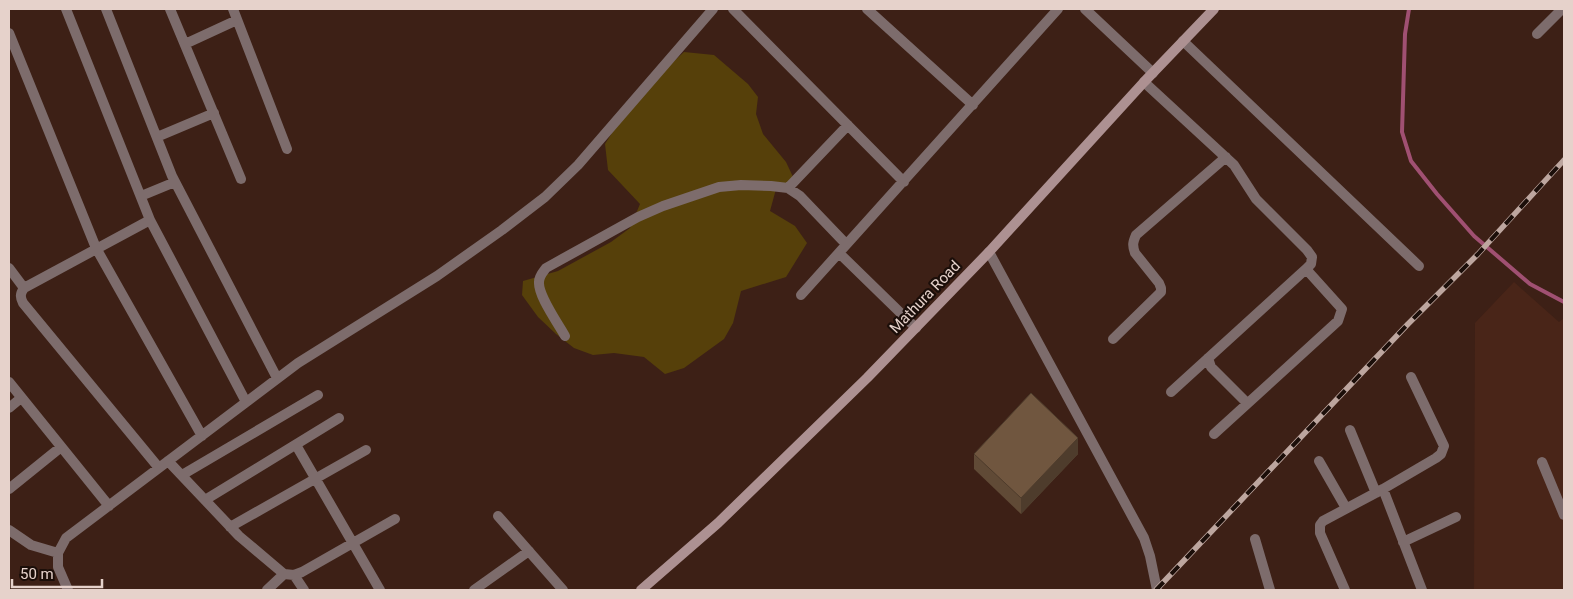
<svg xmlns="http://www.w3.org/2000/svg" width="1573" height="599" viewBox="0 0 1573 599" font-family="Roboto,sans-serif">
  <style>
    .built { fill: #492518 }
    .green { fill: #56400a }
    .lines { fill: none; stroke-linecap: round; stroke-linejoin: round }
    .stream { stroke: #a05072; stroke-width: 4 }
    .minor { stroke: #7d6c6c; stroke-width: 10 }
    .secondary { stroke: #ad9192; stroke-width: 10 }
    .rail-casing { stroke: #bda69f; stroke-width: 5.5 }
    .rail { stroke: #1b0e09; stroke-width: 4; stroke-dasharray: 11; stroke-linecap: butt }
    .wall { fill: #604a36 }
    .shaded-wall { fill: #4e3c2c }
    .building { fill: #70563f; stroke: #4e3c2c }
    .labels { text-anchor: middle; stroke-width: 4.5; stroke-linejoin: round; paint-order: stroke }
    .street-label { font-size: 15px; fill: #e6d2cb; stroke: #1b0e09 }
  </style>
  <rect width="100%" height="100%" fill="#3d2016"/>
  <!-- built -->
  <path class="built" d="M1514 282 1559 322 1564 318V590H1474L1475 323Z"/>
  <!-- green -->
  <path class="green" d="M684 52 714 55 748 84 758 97 756 114 763 134 786 162 794 179 776 189 770 211 795 226 807 243 786 277 741 291 733 323 724 339 684 368 665 374 644 357 614 353 593 355 574 348 556 334 538 317 522 295 523 281 558 271 611 242 630 228 640 204 608 170 605 144 635 97Z"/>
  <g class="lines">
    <!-- stream -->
    <path class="stream" d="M1409 9 1405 34 1402 132 1411 161 1437 194 1474 236 1530 284 1564 302"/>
    <!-- minor -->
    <path class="minor" d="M66 9 150 220 246 402
      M106 9 172 176 277 378
      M170 9 241 179
      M233 9 287 149
      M733 9 904 182
      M867 9 973 105
      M1085 9 1153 73
      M9 33 96 248 202 436
      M1537 34 1562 9
      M1183 41 1419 266
      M185 44 237 20
      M1144 82 1234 165 1256 199 1307 250 1312 257 1311 264 1306 269 1342 309 1338 321 1214 434
      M157 137 214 113
      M788 188 848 125
      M141 196 175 182
      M150 220 24 288C20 294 20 297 23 303L159 468
      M989 252 1144 538 1150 556 1157 590
      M839 253 916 328
      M9 268 24 288
      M801 295 1058 9
      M565 336C558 323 538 296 539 282 539 276 543 272 546 268L638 217 663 206 719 187 741 185 771 186 788 188 800 196 846 244
      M1113 339 1161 292V288L1159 283 1135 253C1132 245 1133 242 1136 235L1226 157
      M1208 358 1211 367 1247 403
      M9 382 109 506
      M1171 392 1306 269
      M9 408 21 398
      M1350 430 1376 493
      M296 445 380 590
      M168 461 239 536 284 574 294 575 302 572 395 519
      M1319 461 1346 508
      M1542 462 1564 515
      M182 475 318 395
      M9 489 61 447
      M1383 489 1422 590
      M205 500 339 418
      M498 516 563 590
      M230 527 366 450
      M9 530 31 545 58 553
      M1255 539 1270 590
      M1403 542 1456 517
      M294 575 304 590
      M68 590 58 567V553L66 538 298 363 437 276 502 230 545 197 578 165 713 9
      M267 590 284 574
      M474 590 529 551
      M1345 590 1320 533V525L1323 521 1383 489 1436 458 1441 454 1444 446 1411 377"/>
    <!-- secondary -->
    <path class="secondary" d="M641 590 718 523 867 378 989 252 1144 82 1214 9"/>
    <!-- rail casing -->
    <g class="rail-casing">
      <path id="rail" d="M1156 590 1408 324 1478 254 1564 160"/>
    </g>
    <!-- rail -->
    <use href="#rail" class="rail"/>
  </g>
  <!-- wall -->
  <path class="wall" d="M974 454H1078L1021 514 974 469Z"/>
  <!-- shaded-wall -->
  <path class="shaded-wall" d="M1078 438V454L1021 514V498Z"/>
  <!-- building -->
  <path class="building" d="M1031 393 1078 438 1021 498 974 454Z"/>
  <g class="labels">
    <!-- street labels -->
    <g class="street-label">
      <text transform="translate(925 297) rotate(-46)" y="5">Mathura Road</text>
    </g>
  </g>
  <!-- border -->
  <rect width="1573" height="599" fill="none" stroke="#e6d2cb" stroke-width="20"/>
  <!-- scale -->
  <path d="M12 579v8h90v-8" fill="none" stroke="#e6d2cb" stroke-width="2.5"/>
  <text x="20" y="579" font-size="15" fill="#e6d2cb" stroke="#1b0e09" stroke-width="4" paint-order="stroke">50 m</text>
</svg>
